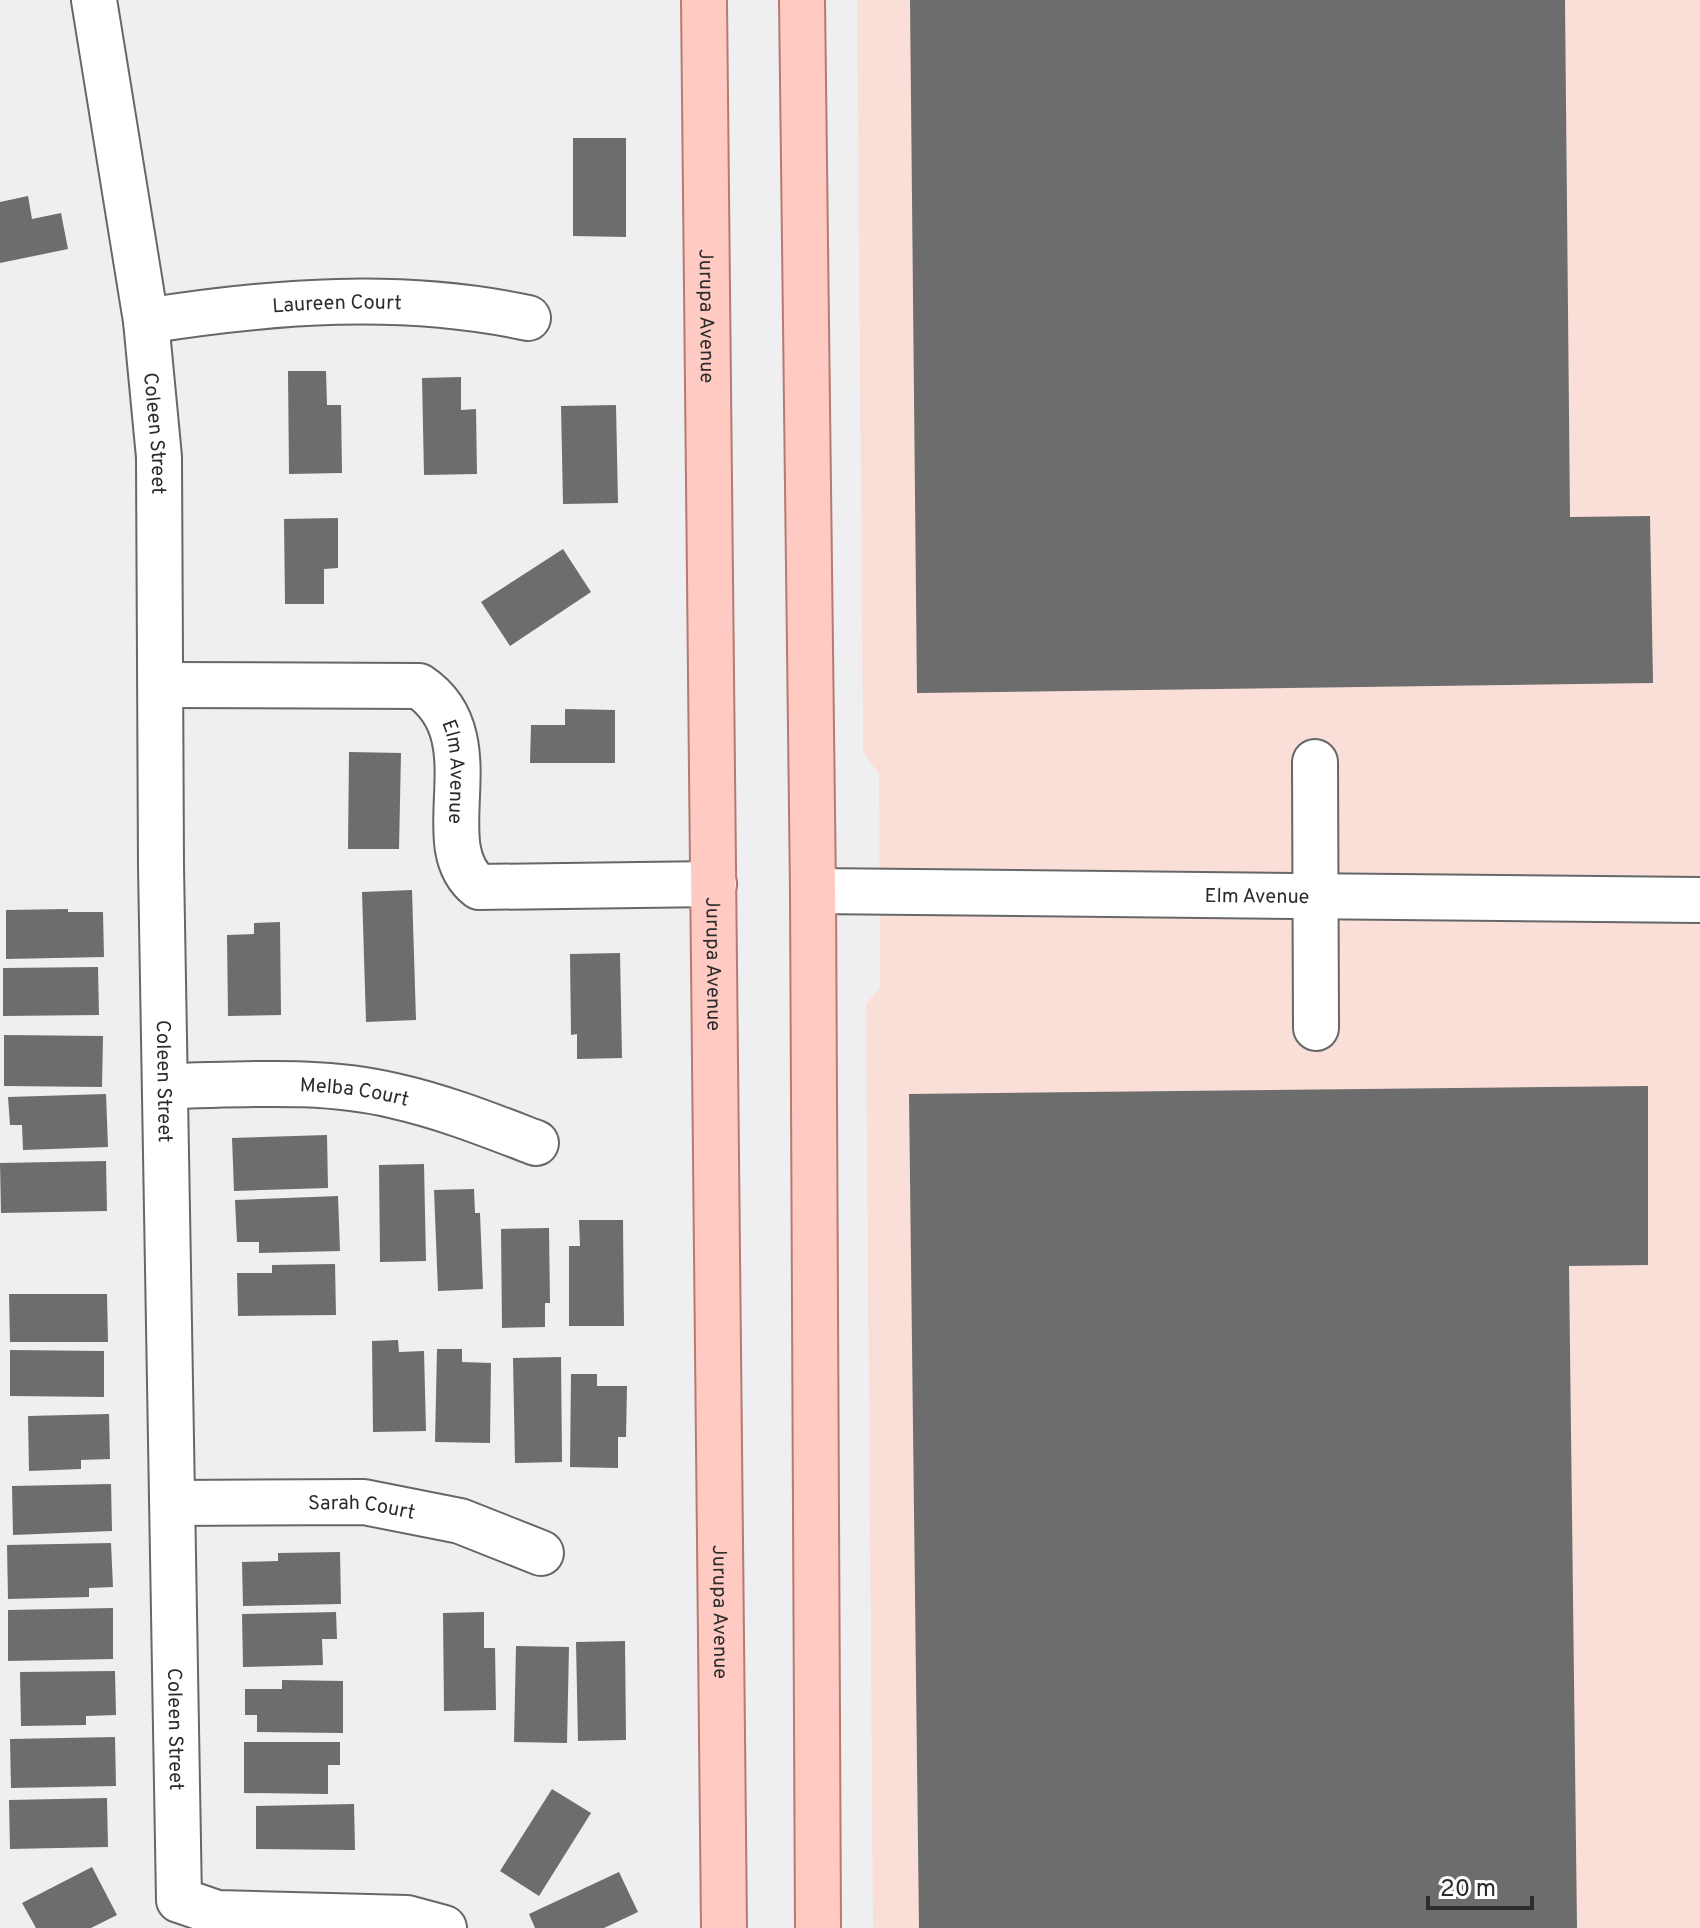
<svg xmlns="http://www.w3.org/2000/svg" width="1700" height="1928" viewBox="0 0 1700 1928" font-family="Overpass,sans-serif">
  <style>
    .industrial { fill: #f9dfd8 }
    .building { fill: #6d6d6e }
    .lines { fill: none; stroke-linecap: round; stroke-linejoin: round }
    .minor-casing { stroke: #666768; stroke-width: 48 }
    .major-casing { stroke: #b47b72; stroke-width: 48 }
    .minor { stroke: #fff; stroke-width: 44 }
    .major { stroke: #fecac1; stroke-width: 44 }
    .labels { text-anchor: middle; stroke-width: 8; stroke-linejoin: round; paint-order: stroke }
    .street-label { font-size: 20px; fill: #2c2c2d; stroke: #fcfdfe }
  </style>
  <rect width="100%" height="100%" fill="#efeff1"/>
  <!-- industrial -->
  <path class="industrial" d="M857 0H1700V1928H873L866 1004 880 987 879 774 863 752Z"/>
  <!-- building -->
  <path class="building" d="M910 0H1565L1570 517 1650 516 1653 683 917 693Z
    M573 138H626V237L573 236Z
    M28 196 32 219 61 213 68 249 0 263V202Z
    M288 371H326L327 405H341L342 473 289 474Z
    M461 377V410L476 409 477 474 424 475 422 378Z
    M616 405 618 503 563 504 561 406Z
    M338 518V568L324 569V604H285L284 519Z
    M563 549 591 592 510 646 481 602Z
    M565 709 615 710V763H530L531 725H565Z
    M349 752 401 753 399 849H348Z
    M412 890 416 1020 366 1022 362 892Z
    M68 909V912H103L104 957 6 959V910Z
    M280 922 281 1015 228 1016 227 935 254 934V923Z
    M620 953 622 1058 577 1059V1034L571 1035 570 954Z
    M98 967 99 1015 3 1016V968Z
    M4 1035 103 1036 102 1087 4 1086Z
    M1648 1086V1265L1569 1266 1577 1928H919L909 1094Z
    M106 1094 108 1147 23 1150 22 1125H10L8 1097Z
    M327 1135 328 1188 234 1191 232 1138Z
    M106 1161 107 1211 1 1213 0 1163Z
    M424 1164 426 1261 380 1262 379 1165Z
    M474 1189 475 1213H480L483 1289 438 1291 434 1190Z
    M338 1196 340 1251 259 1253V1242H237L235 1200Z
    M579 1220H623L624 1326H569V1246H580Z
    M549 1228 550 1303H545V1327L502 1328 501 1229Z
    M335 1264 336 1315 238 1316 237 1273H272V1265Z
    M9 1294H107L108 1342H10Z
    M398 1340 399 1352 424 1351 426 1431 373 1432 372 1341Z
    M437 1349H462V1362L491 1363 490 1443 435 1442Z
    M10 1350 104 1351V1397L10 1396Z
    M561 1357 562 1462 515 1463 513 1358Z
    M571 1374H597V1386H627L626 1437H618V1468L570 1467Z
    M109 1414 110 1459 81 1460V1469L29 1471 28 1416Z
    M111 1484 112 1531 13 1535 12 1486Z
    M111 1543 113 1587 89 1588V1597L8 1599 7 1545Z
    M340 1552 341 1604 243 1606 242 1562 278 1561V1553Z
    M113 1608V1659L8 1661V1610Z
    M336 1612 337 1639H322L323 1665 243 1667 242 1614Z
    M484 1612V1648H495L496 1710 444 1711 443 1613Z
    M625 1641 626 1740 578 1741 576 1642Z
    M516 1646 569 1647 567 1743 514 1742Z
    M115 1671 116 1715 86 1716V1725L21 1726 20 1672Z
    M282 1680 343 1681V1733L257 1732V1715H245V1689H282Z
    M115 1737 116 1786 11 1788 10 1739Z
    M244 1742H340V1765H328V1794L244 1793Z
    M552 1789 591 1813 539 1896 500 1871Z
    M107 1798 108 1847 10 1849 9 1800Z
    M354 1804 355 1850 256 1849V1806Z
    M92 1867 117 1915 91 1928H36L22 1903Z
    M619 1872 638 1912 604 1928H535L529 1914Z"/>
  <g class="lines">
    <!-- minor casing -->
    <g class="minor-casing">
      <g id="minor">
        <path id="s1" d="M94 0 146 321 159 457 161 866 179 1900 217 1913 407 1918 444 1928"/>
        <path id="s2" d="M146 321C273 301 401 291 528 318"/>
        <path id="s3" d="M163 685 419 686C496 738 424 844 479 887L714 884"/>
        <path d="M1315 762 1316 1028"/>
        <path id="s4" d="M813 891 1700 900"/>
        <path id="s5" d="M167 1086C242 1085 322 1078 395 1096 444 1107 489 1125 536 1143"/>
        <path id="s6" d="M174 1503 364 1502 460 1521 541 1553"/>
      </g>
    </g>
    <!-- major casing -->
    <g class="major-casing">
      <g id="major">
        <path id="s7" d="M704 0 724 1928"/>
        <path d="M802 0 813 891 818 1928"/>
      </g>
    </g>
    <!-- minor -->
    <use href="#minor" class="minor"/>
    <!-- major -->
    <use href="#major" class="major"/>
  </g>
  <g class="labels">
    <!-- street labels -->
    <g class="street-label">
      <text dy="7" stroke="none"><textPath href="#s2" startOffset="192">Laureen Court</textPath></text>
      <text dy="7" stroke="none"><textPath href="#s7" startOffset="316">Jurupa Avenue</textPath></text>
      <text dy="7" stroke="none"><textPath href="#s1" startOffset="438">Coleen Street</textPath></text>
      <text dy="7" stroke="none"><textPath href="#s3" startOffset="354">Elm Avenue</textPath></text>
      <text dy="7" stroke="none"><textPath href="#s4" startOffset="444">Elm Avenue</textPath></text>
      <text dy="7" stroke="none"><textPath href="#s7" startOffset="964">Jurupa Avenue</textPath></text>
      <text dy="7" stroke="none"><textPath href="#s1" startOffset="1086">Coleen Street</textPath></text>
      <text dy="7" stroke="none"><textPath href="#s5" startOffset="188">Melba Court</textPath></text>
      <text dy="7" stroke="none"><textPath href="#s6" startOffset="188">Sarah Court</textPath></text>
      <text dy="7" stroke="none"><textPath href="#s7" startOffset="1612">Jurupa Avenue</textPath></text>
      <text dy="7" stroke="none"><textPath href="#s1" startOffset="1734">Coleen Street</textPath></text>
    </g>
  </g>
  <!-- scale -->
  <path d="M1428 1896v12h104v-12" fill="none" stroke="#2c2c2d" stroke-width="4"/>
  <text x="1440" y="1896" font-size="24" fill="#2c2c2d" stroke="#fcfdfe" stroke-width="6" paint-order="stroke">20 m</text>
</svg>
